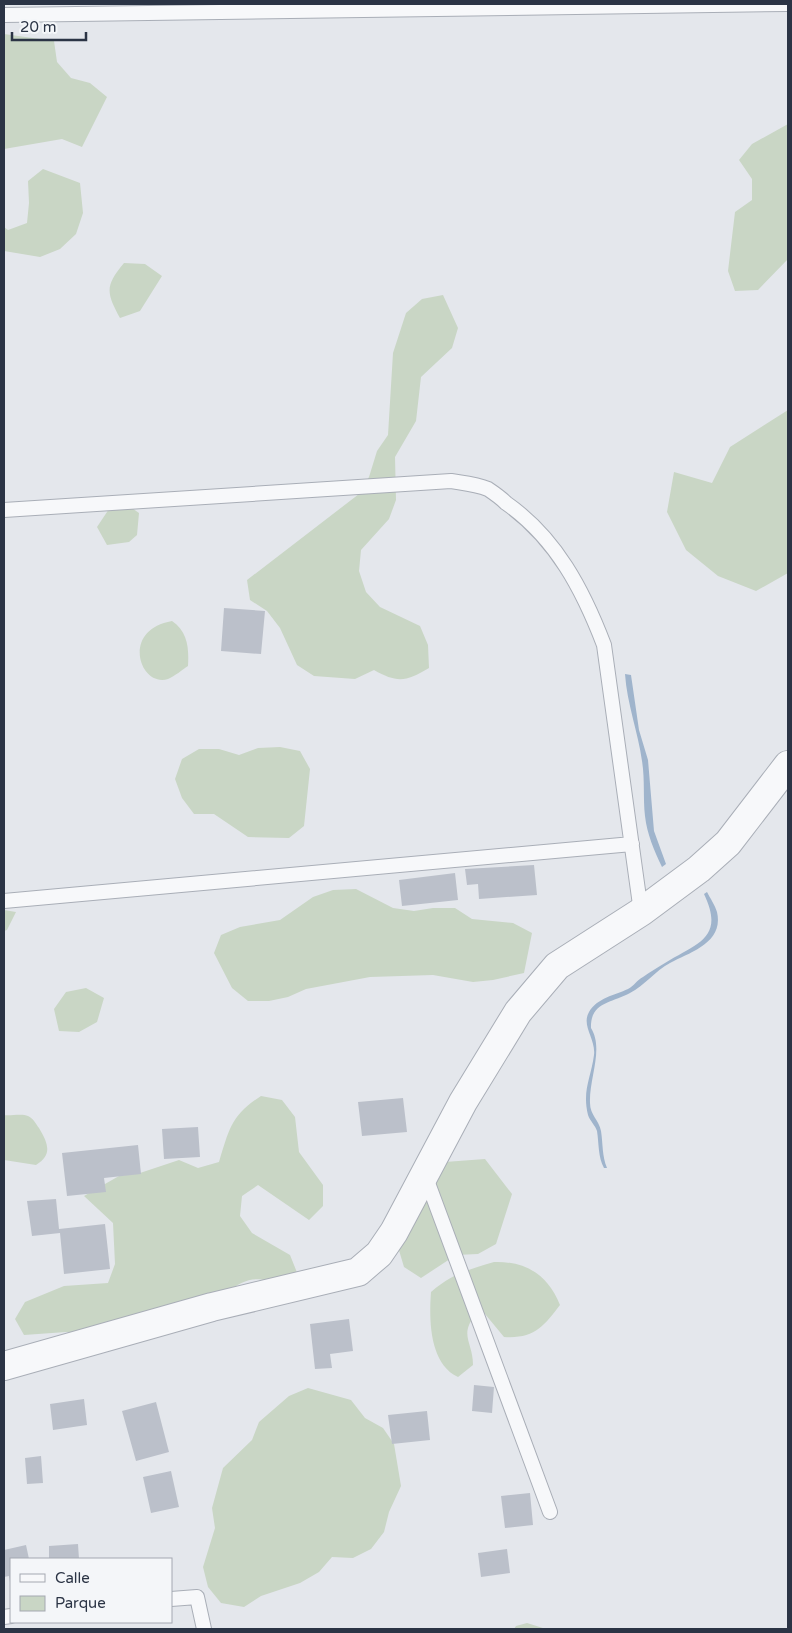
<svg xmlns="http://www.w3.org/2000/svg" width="792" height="1633" viewBox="0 0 792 1633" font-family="'Varela Round',sans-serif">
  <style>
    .green { fill: #c9d6c5 }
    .water { fill: #9fb4cc }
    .building { fill: #bbc0ca }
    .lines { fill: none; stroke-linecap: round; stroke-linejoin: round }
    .lane-casing { stroke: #a9aeb7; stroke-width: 16 }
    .street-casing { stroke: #a9aeb7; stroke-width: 30 }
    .lane { stroke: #f7f8fa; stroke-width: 14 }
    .street { stroke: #f7f8fa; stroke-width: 28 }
  </style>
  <rect width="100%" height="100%" fill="#e4e7ec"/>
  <!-- green -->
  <path class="green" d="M4 34 54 41 57 62 71 78 90 83 107 97 82 147 62 139 4 149Z
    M788 124V259L758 290 735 291 728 271 735 212 752 200V179L739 160 752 144Z
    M43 169 80 183 83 213 76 234 60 249 40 257 4 251V227L8 230 27 223 29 203 28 181Z
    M124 263 145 264 162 276 140 311 120 318C106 292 105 286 124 263Z
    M443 295 458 328 452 348 421 377 416 421 395 457 396 500 389 519 361 550 359 571 366 592 380 607 420 626 428 645 429 668C406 682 397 683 374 670L355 679 314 676 297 665 280 628 267 611 250 600 247 580 359 494 369 477 377 451 388 435 393 353 406 313 422 299Z
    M788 410V573L756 591 718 576 686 550 667 512 674 472 712 483 730 447Z
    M129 506 139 513 137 535 129 542 107 545 97 527 109 509Z
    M172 621C188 632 189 648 188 666 182 670 175 676 168 679 140 688 120 630 172 621Z
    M280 747 300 751 310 769 304 826 289 838 248 837 214 814H194L182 798 175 779 182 759 199 749H219L239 755 258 748Z
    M356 889 393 908 414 911 433 908H455L472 919 513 923 532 933 524 973 493 980 473 982 433 975 370 977 306 989 288 997 269 1001H248L232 988 214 953 221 935 240 927 280 920 313 897 333 890Z
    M4 910 16 912 7 930 4 931Z
    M86 988 104 998 97 1022 79 1032 59 1031 54 1009 66 992Z
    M261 1096 282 1100 295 1117 299 1152 323 1185V1206L309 1220 258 1185 242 1196 240 1216 252 1233 290 1255 298 1275 280 1285C254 1275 247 1278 224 1294L108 1333 66 1332 24 1335 15 1319 25 1302 64 1286 108 1283 115 1264 113 1223 84 1196 119 1176 140 1173 179 1160 198 1168 219 1162C229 1130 231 1115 261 1096Z
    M4 1115C11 1116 22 1113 28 1116 33 1118 36 1124 39 1128 48 1143 53 1155 36 1165L4 1160Z
    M485 1159 512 1194 496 1244 478 1254 456 1255 421 1278 404 1267 398 1247 445 1162Z
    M494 1262C526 1261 548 1275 560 1305 544 1326 534 1339 504 1337L485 1314 475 1315C459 1336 473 1342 473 1365L458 1377C429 1363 429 1319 431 1292 453 1273 468 1270 494 1262Z
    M308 1388 351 1400 365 1418 383 1428 394 1444 401 1486 389 1512 384 1532 371 1549 353 1558 332 1557 319 1572 300 1583 261 1596 244 1607 221 1603 208 1587 203 1567 215 1528 212 1508 223 1468 252 1440 259 1422 289 1396Z
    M527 1623 546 1629H514L516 1626Z"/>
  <!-- water -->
  <path class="water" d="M625 674 631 675 639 730 648 760 654 831 666 864 662 867C654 850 647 834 645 816 643 798 645 779 642 761 638 732 627 704 625 674Z
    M707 892C710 898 715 905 717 912 724 943 690 952 670 963 655 971 644 986 630 993 612 1003 590 1002 591 1028 604 1049 589 1078 590 1103 590 1115 599 1120 601 1131 603 1144 602 1156 607 1168H604C598 1157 599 1144 597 1131 595 1125 590 1121 588 1115 582 1090 591 1078 594 1055 596 1039 581 1026 589 1012 597 998 615 995 628 989 634 986 637 980 643 977 650 972 658 967 665 963 698 943 725 938 704 894Z"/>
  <!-- building -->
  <path class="building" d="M224 608 265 611 261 654 221 651Z
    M534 865 537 895 479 899 478 884 467 885 465 869Z
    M455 873 458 900 402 906 399 880Z
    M403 1098 407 1132 362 1136 358 1102Z
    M198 1127 200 1157 164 1159 162 1129Z
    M138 1145 141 1174 104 1178 106 1192 67 1196 62 1153Z
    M56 1199 59 1229 105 1224 110 1269 64 1274 60 1233 32 1236 27 1201Z
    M349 1319 353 1351 330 1354 332 1368 315 1369 310 1324Z
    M474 1385 494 1387 492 1413 472 1411Z
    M84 1399 87 1425 53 1430 50 1404Z
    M156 1402 169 1452 136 1461 122 1411Z
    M427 1411 430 1440 392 1444 388 1415Z
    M41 1456 43 1483 27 1484 25 1458Z
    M171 1471 179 1507 151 1513 143 1477Z
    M530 1493 533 1525 505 1528 501 1496Z
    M78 1544 79 1559H49V1546Z
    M26 1545 29 1559H11L10 1582 9 1576 4 1577V1550Z
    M507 1549 510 1573 481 1577 478 1553Z"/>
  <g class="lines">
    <!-- lane casing -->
    <g class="lane-casing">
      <path id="lane" d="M4 15 788 4
        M4 510 451 481C463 483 476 484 488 489 494 493 501 498 506 503 556 538 583 590 604 645L641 912
        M4 901 632 844
        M425 1175 550 1512
        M171 1599 197 1597 204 1629
        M4 1617 11 1616"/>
    </g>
    <!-- street casing -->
    <g class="street-casing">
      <path id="street" d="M4 1366 212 1307 358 1272 379 1254 394 1232 463 1102 518 1012 557 966 641 912 699 869 728 843 788 765"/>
    </g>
    <!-- lane -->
    <use href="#lane" class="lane"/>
    <!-- street -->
    <use href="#street" class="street"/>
  </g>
  <!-- border -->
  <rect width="792" height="1633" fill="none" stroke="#2b3445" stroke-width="10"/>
  <!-- legend -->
  <rect x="10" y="1558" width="162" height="65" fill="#f4f6f9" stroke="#a4a8b1"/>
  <rect x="20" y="1574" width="25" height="8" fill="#f7f8fa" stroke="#a4a8b1"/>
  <text x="55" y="1583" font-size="15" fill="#2b3445">Calle</text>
  <rect x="20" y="1596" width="25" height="15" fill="#c9d6c5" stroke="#a4a8b1"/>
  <text x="55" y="1608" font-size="15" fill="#2b3445">Parque</text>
  <!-- scale -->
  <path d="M12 32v8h74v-8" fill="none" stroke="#2b3445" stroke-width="2.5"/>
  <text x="20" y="32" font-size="15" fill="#2b3445" stroke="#f4f6f9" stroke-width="4" paint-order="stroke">20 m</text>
</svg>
